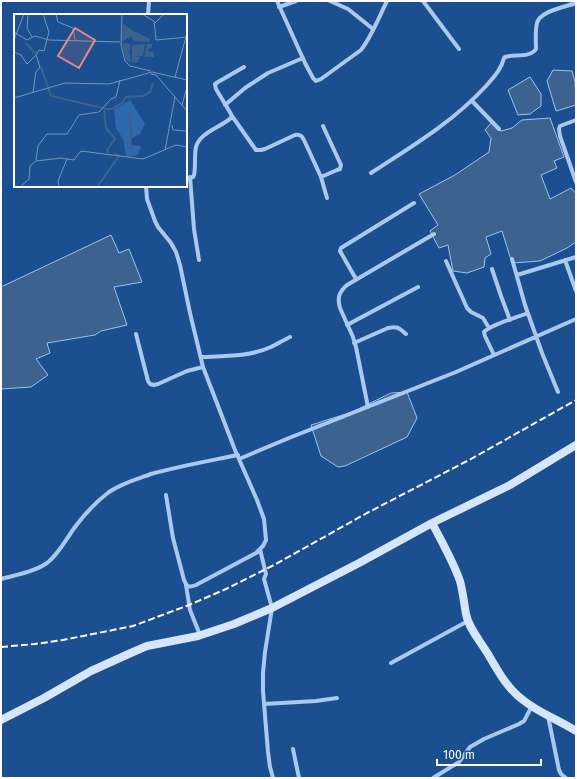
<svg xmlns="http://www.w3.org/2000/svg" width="577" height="779" viewBox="0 0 577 779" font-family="'Fira Sans',sans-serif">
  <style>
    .water { fill: #3c6290; stroke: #9cc4f0 }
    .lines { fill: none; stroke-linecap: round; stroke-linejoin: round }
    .street { stroke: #a9c9ee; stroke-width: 4 }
    .secondary { stroke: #d6e6fa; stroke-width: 8 }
    .rail { stroke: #fff; stroke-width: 2; stroke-dasharray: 7 3; stroke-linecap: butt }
    .inset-river { fill: none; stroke: #3c6290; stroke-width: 2 }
    .inset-road { fill: none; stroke: #7695bc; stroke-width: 1 }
    .view { fill: #e88989; fill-opacity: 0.15; stroke: #e88989; stroke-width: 2 }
    .inset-edge { fill: none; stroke: #fff; stroke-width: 2 }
  </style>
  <rect width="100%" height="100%" fill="#1b4f8f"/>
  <!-- water -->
  <path class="water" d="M553 70 572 71 575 82 576 105 556 111 547 81Z
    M530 77 541 94V106L530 114 518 115 508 90Z
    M550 118 564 157 554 161 557 168 541 175 550 199 571 188 576 194V242L567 248 540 261 512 263 502 231 486 237 491 254 485 258 484 267 467 273 453 271 448 245 439 248 430 231 438 225 419 194 455 175 489 152 491 138 485 130 491 123 501 131 512 128 522 120Z
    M111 235 119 253 129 249 142 282 114 287 127 325 101 331 95 335 47 343 50 353 36 359 48 375 31 387 1 389V287Z
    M407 392 417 418 407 437 345 466 338 467 321 456 311 425 352 412 391 393Z"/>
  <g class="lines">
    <!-- street -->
    <path class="street" d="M277 1 305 63 313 78 316 81 321 79 361 50C372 36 379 17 387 1
      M330 1 348 9 373 29
      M423 1 459 49
      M279 7 296 1
      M148 15 149 1
      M472 101 499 129
      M225 105 245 88 268 73 303 58
      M232 116 256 150H261L265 149 295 135C299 134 302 135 304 140L321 177 327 198
      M576 120 560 126 559 129 560 136 576 182
      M371 173C411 147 453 122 486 86 494 77 501 70 504 58L505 57C514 54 530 58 536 49 536 41 535 31 537 23 540 11 565 7 576 3
      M190 177 194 229 199 260
      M321 177 337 170 340 169 341 165 323 126
      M186 179 193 177 194 175C196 166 194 156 196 147 200 132 222 127 232 117L231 114 216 89 215 84 218 82 244 67
      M146 186 147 199 155 221 158 227 171 243 176 252 180 265 190 313 203 367 235 450 257 500 264 519 266 540 263 546 256 553 196 585C189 588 187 587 184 580L173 538 166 495
      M512 259 525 305 542 353 558 392
      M565 260 576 291
      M446 261 467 308 471 312 483 318 489 328
      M492 269 501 296 510 320
      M517 275 576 257
      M356 279 340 251 341 248 414 203
      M347 325 418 287
      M136 334 148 381 150 384 154 385 158 384 187 371 203 367
      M354 343 388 328C398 326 399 328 406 334
      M494 355 485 336 484 332C490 325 518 317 528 313
      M201 357C224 356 249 357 271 347 277 344 284 340 290 337
      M368 407 356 347 353 337 340 308C337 298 339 292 347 285L434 234
      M239 459 289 438 456 372 576 319
      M260 549 266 574 264 579 272 608 265 652 263 673V691L268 752 270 767 273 778
      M1 579C16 575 34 572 47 563 59 554 66 539 75 527 84 515 97 501 109 492 122 483 137 479 151 474 180 466 209 461 238 455
      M186 585 190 610 200 635
      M391 663 468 621
      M264 704 316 701 337 698
      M548 716 559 770 561 774 566 778
      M293 749 299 778
      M433 778 459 762 470 747 484 739 519 724 524 721 532 706"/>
    <!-- secondary -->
    <path class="secondary" d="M432 523C442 542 453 561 460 581 463 592 464 603 466 614 469 629 481 642 488 654 498 671 507 688 523 700 539 713 559 720 576 731
      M1 720 44 698 91 671 133 652 147 646 198 636 234 624 272 608 359 563 432 523 510 485 576 445"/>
    <!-- rail -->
    <path class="rail" d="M1 647 35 644 63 640 133 626 189 605 226 589 274 565 367 513 471 459 576 400"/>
  </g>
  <!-- overview -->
  <g transform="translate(14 14)">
    <rect width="173" height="173" fill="#1b4f8f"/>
    <path d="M116 86 131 110 126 120 118 124 116 99 117 140 118 131 127 132 124 141 114 143 112 142 109 125 102 114 100 95Z" fill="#2e69ad"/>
    <path d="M109 10 118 16 117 21 118 16 136 25 135 28 120 27 117 22 108 28ZM108 29 117 30 115 38 116 41 117 37 116 44 118 47V31L131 30 129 42H120L126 43 123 49 112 47ZM133 30H138V34L134 35 135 38 139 37 140 43H130Z" fill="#3c6290"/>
    <path class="inset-river" d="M12 29 22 40M27 53 37 82 93 95H98L109 88 112 83 129 82 136 78 139 69M90 94 92 114 101 125 93 136 95 139M116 99 117 140M83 173 105 142 101 140"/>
    <path class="inset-road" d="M14 0 13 14 18 23M42 0 44 8 59 14 61 26M108 0 107 31 111 47 116 52 137 57M128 0 140 7 142 26 173 23M141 9 150 0M0 18 13 26 21 22 35 26 106 28M0 26 10 0M0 38 7 41 13 50 22 41M137 60 142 61 173 97M161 63 173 19M19 78 22 58 26 53 22 41 25 36 30 37 35 18 29 0M0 84 51 69 95 70 138 58 173 66M168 91 173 73M158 111 159 116 173 117M151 136 161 83M22 146 24 132 33 120H53L65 101 85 98 97 85 102 83 106 66M22 147 47 144 60 146 67 137 129 145 162 131 173 133M6 173 15 165 16 152 22 147M45 173 44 167 53 145"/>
    <path class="view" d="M61 14 81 26 65 54 44 42Z"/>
    <rect width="173" height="173" class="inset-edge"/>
  </g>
  <!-- border -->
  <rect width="577" height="779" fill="none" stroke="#ffffff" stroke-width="4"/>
  <!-- scale -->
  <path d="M437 759v6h104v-6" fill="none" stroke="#ffffff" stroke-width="2"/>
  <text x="443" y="759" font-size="12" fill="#ffffff" stroke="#1b4f8f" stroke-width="3" paint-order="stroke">100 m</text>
</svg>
